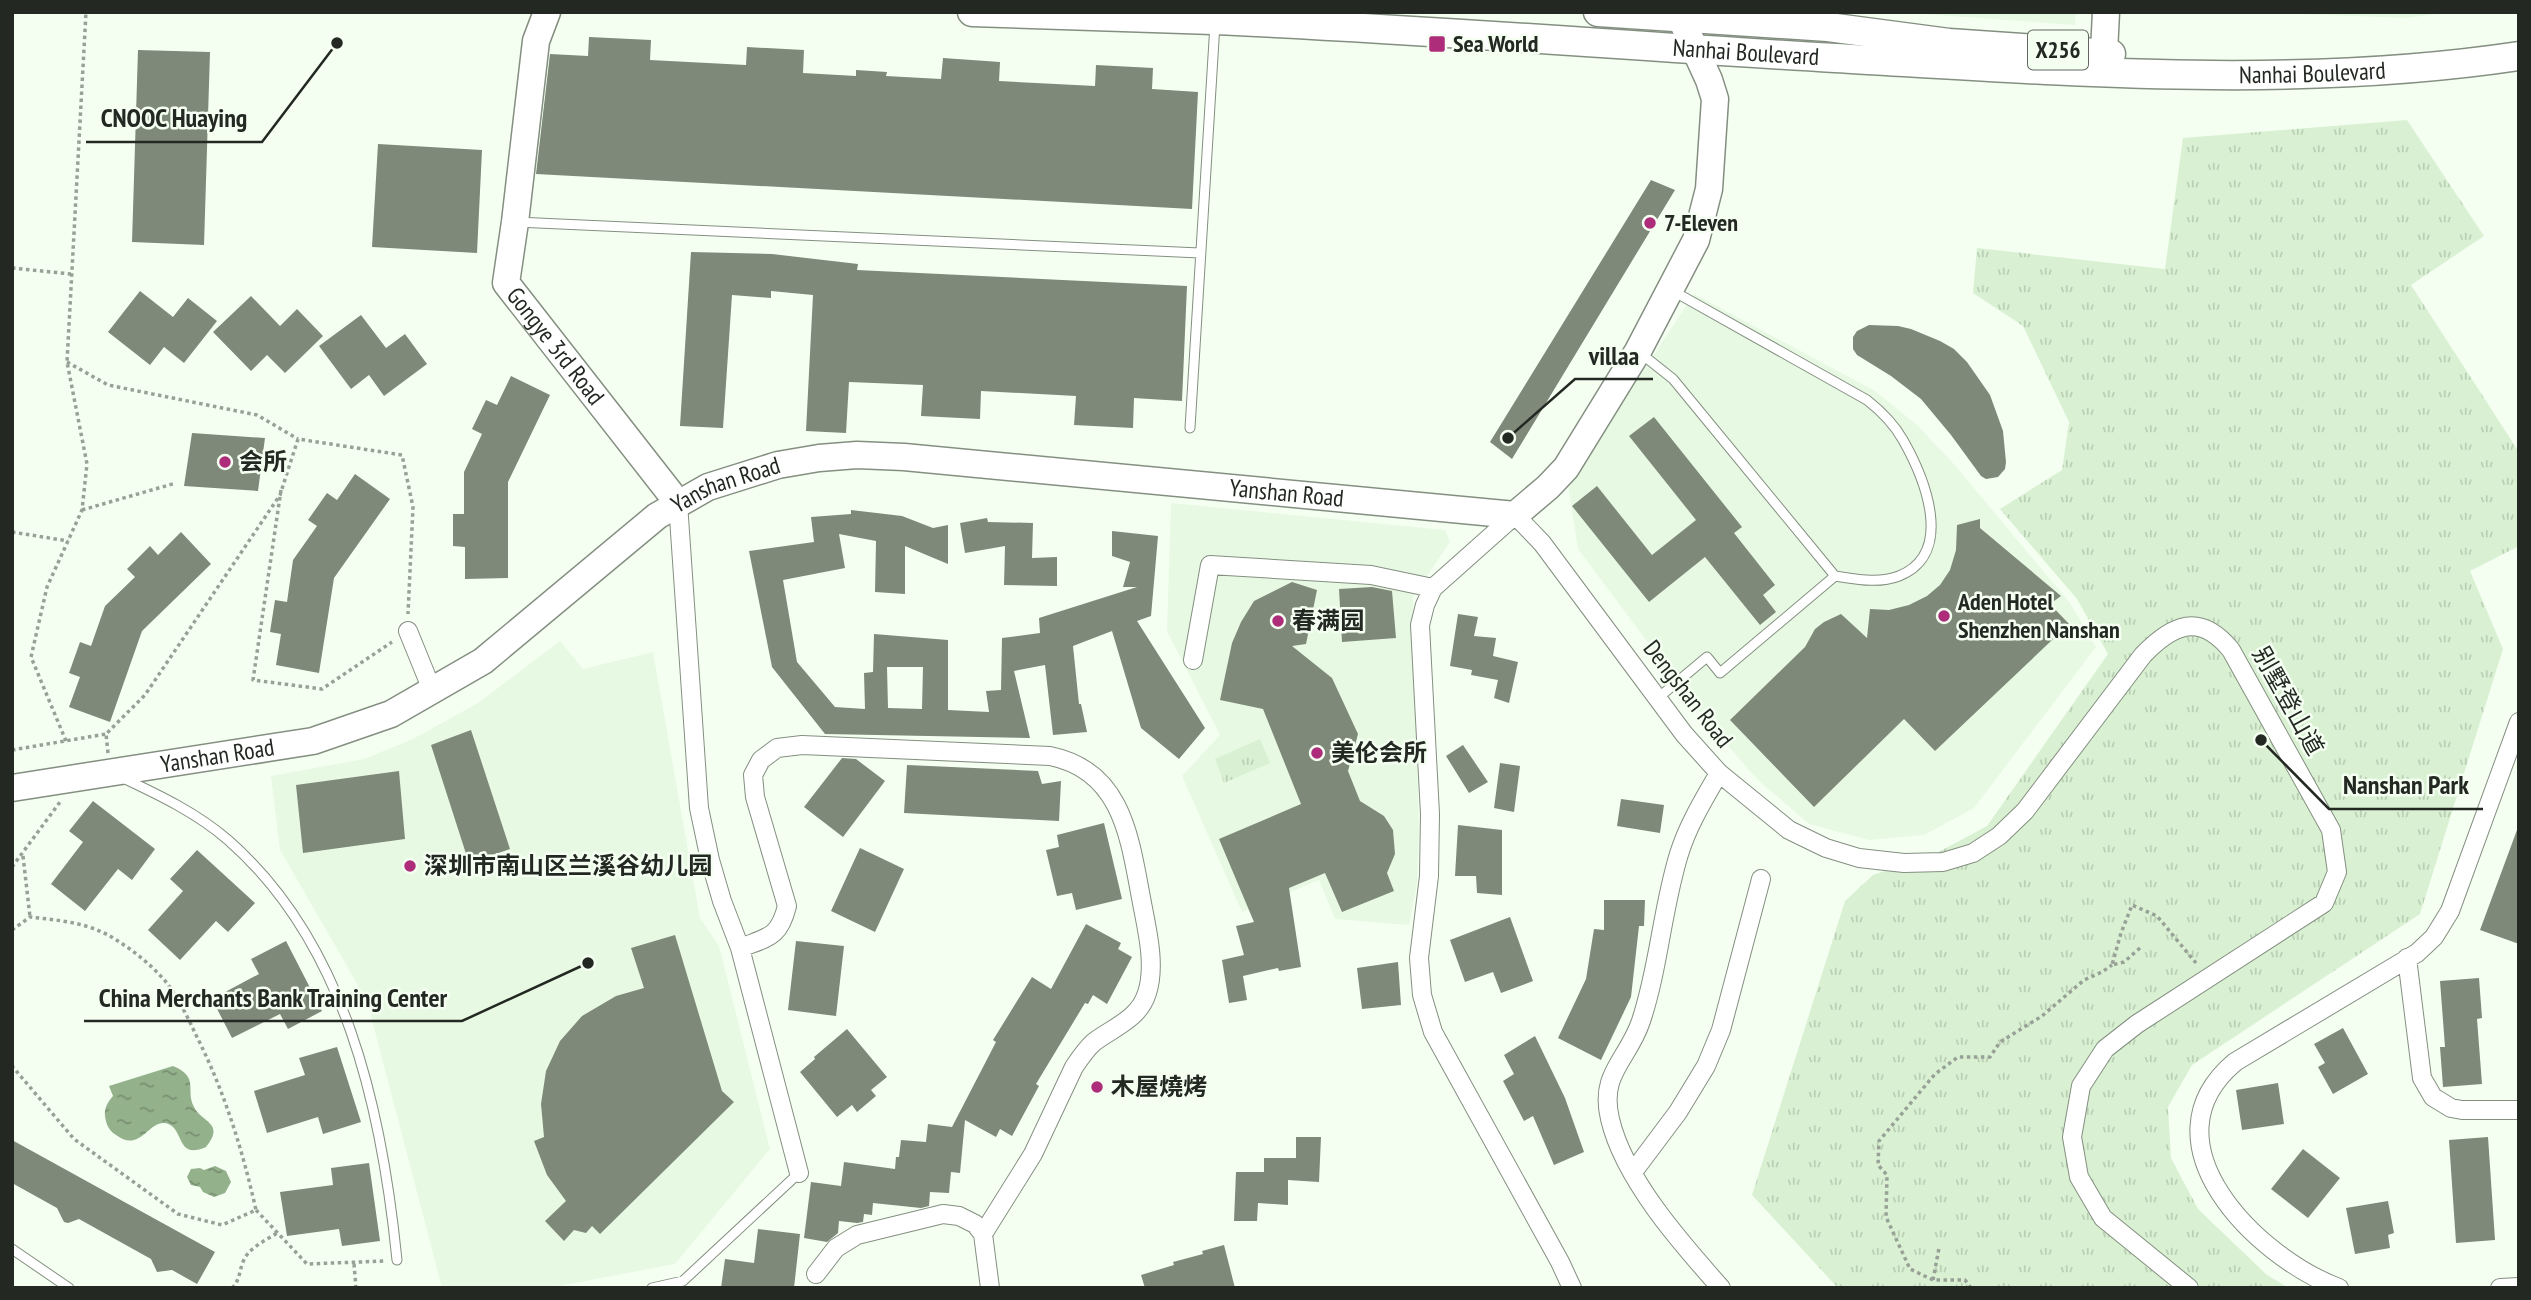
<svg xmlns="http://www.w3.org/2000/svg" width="2531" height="1300" viewBox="0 0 2531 1300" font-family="'PT Sans Narrow','Noto Sans SC',sans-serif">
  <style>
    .built { fill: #e7f9e2 }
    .park { fill: url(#park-tufts) }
    .water { fill: url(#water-ripples) }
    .building { fill: #7e897a; fill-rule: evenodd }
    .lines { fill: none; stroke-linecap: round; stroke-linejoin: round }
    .lane-casing { stroke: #848f81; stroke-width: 11 }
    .street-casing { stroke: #848f81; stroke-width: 20 }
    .secondary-casing { stroke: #848f81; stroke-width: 29 }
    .primary-casing { stroke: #848f81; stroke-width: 31 }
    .path { stroke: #98a197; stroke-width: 3.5; stroke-dasharray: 3.5 3.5; stroke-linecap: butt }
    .lane { stroke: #fff; stroke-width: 9 }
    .street { stroke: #fff; stroke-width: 18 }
    .secondary { stroke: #fff; stroke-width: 26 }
    .primary { stroke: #fff; stroke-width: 28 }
    .poi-dot { fill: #ad2d7a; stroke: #f4fff2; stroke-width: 2.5 }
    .labels { text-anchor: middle; stroke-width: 5; stroke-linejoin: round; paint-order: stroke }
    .shield { fill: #f4fff2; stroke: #626860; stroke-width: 2 }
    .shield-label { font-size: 23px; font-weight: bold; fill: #232822 }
    .poi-label { font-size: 24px; font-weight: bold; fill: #232822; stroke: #f4fff2; text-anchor: start }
    .street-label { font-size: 24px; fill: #232822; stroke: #f4fff2 }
    .leader { fill: none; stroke: #232822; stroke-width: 2.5 }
    .callout-dot { fill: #232822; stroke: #f4fff2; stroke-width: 2.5 }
    .callout-label { font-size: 26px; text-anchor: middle; font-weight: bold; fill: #232822; stroke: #f4fff2; stroke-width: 5; stroke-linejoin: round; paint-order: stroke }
  </style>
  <defs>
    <pattern id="park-tufts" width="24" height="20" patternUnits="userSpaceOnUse" patternTransform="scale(1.75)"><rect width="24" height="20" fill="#d9f1d2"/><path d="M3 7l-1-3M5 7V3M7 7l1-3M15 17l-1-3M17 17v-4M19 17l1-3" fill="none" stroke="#bacfb4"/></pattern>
    <pattern id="water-ripples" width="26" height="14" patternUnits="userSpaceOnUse" patternTransform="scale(1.75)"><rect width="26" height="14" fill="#93b18b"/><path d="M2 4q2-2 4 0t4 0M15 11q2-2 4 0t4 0" fill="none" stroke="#789071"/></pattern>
  </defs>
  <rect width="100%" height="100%" fill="#f4fff2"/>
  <!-- built -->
  <path class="built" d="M1897 12H2076L2075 25Z
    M2242 12H2444V13L2406 18Z
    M1694 294 1875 391 1917 425 1952 462 2070 603 2096 647 1974 808 1924 835 1869 840 1809 824 1757 779 1708 723 1578 549 1568 485Z
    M1171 503 1445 530 1450 542 1413 597 1419 832 1417 884 1409 925 1335 919 1319 880 1242 912 1182 776 1220 735 1167 631Z
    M560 641 583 669 653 652 700 918 719 946 770 1149 675 1264 548 1288H442L367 1001 280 850 271 776 364 759 413 739 478 703Z"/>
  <!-- park -->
  <path class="park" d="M2407 120 2484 236 2411 285 2519 452V546L2470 571 2503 649 2420 914 2192 1065 2168 1107 2171 1158 2198 1209 2267 1275 2289 1288H1838L1752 1195 1845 901 1873 875 1933 855 1987 826 2108 654 2077 599 2000 509 2062 470 2069 422 2023 326 1973 293 1977 248 2165 269 2183 138Z
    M1260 739 1270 763 1224 783 1215 759Z"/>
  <!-- water -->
  <path class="water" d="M173 1066C200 1077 185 1090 194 1107 201 1122 226 1123 206 1147 175 1161 185 1126 165 1123 148 1121 140 1153 116 1135 109 1131 106 1124 105 1116 104 1108 108 1102 113 1096L109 1086Z
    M215 1166 226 1171 231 1182 225 1193 214 1197 203 1192 200 1187 191 1185 187 1177 191 1169 200 1168 204 1170Z"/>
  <!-- building -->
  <path class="building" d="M589 37 651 40 650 60 746 65 747 47 804 50 803 73 856 76V70L887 72 886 76 941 79 943 58 1000 62 999 81 1095 86 1096 65 1153 68 1152 89 1198 92 1192 209 536 174 550 54 588 56Z
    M138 50 210 52 204 245 132 242Z
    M378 144 482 150 477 253 372 247Z
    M1651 180 1675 190 1512 459 1490 442Z
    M691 252 772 254 858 264 857 270 1187 286 1182 401 1134 398 1133 428 1074 425 1076 396 981 391 980 419 921 416 923 385 849 382 846 433 806 431 813 295 771 291V298L732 295 723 428 680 426Z
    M140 291 173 317 188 298 217 321 184 363 164 347 150 365 108 332Z
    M251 296 280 326 297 309 323 336 285 373 267 355 251 371 213 332Z
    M361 315 386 348 405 334 427 364 384 396 369 375 351 389 319 346Z
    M1869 325 1898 326 1911 329 1940 341 1954 349 1967 362 1990 395 2003 431 2006 462 2005 469 1998 477 1986 479 1981 476 1951 435 1921 399 1891 376 1857 355 1853 349V337L1857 331Z
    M511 376 550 395 508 482V578L465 579V547L453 546V514H464V472L482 434 472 429 486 400 497 405Z
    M1654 417 1742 527 1734 533 1775 585 1763 595 1776 612 1760 625 1705 557 1649 602 1572 506 1597 486 1652 555 1696 520 1629 436Z
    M192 433 265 438 258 491 184 486Z
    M355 474 390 499 334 578 319 673 276 665 281 634 270 632 275 600 287 602 293 560 317 526 308 520 327 493 337 500Z
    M851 510 902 516 933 528 948 525V564L905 546V594L875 592 876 541 839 534 845 568 783 580 797 662 835 707 865 709 864 673 873 672 874 634 948 640V710L989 712 986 691 1001 690 1002 638 1040 633 1039 618 1137 587H1123L1130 562 1112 556V531L1158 536 1151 616 1137 621 1205 728 1179 759 1141 728 1112 631 1073 646 1079 704H1081L1087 732 1053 735 1045 665 1014 671 1030 738 825 734 772 667 749 551 814 542 811 517 851 514ZM887 667H923L922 709 888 708Z
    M987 518 988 522 1033 523 1032 558 1057 557V586L1004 585 1005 546 965 553 960 523Z
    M1980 519V528L2061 596 2050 604 2069 624 1935 751 1904 719 1814 807 1730 720 1805 647 1815 629 1824 622 1841 614 1867 638 1870 609 1889 610 1909 605 1927 596 1940 585 1950 570 1956 550 1957 525Z
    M181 532 211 564 142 631 110 722 69 707 80 677 69 673 80 642 91 646 105 606 135 577 127 569 150 546 158 555Z
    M1292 582 1317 590 1306 644 1292 646 1332 678 1358 734 1348 771 1360 801 1384 816 1393 830 1395 854 1387 873 1394 891 1342 912 1325 873 1289 888 1301 967 1279 971 1278 968 1243 976 1247 1000 1229 1003 1222 960 1244 955 1236 926 1254 922 1219 839 1301 804 1263 709 1220 700 1232 643 1241 622 1254 601Z
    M1372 587 1392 591 1396 638 1342 642 1339 589Z
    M1458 614 1478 617 1474 636 1496 638 1493 656 1518 662 1509 703 1494 698 1498 680 1471 675 1472 670 1450 666Z
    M471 730 510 849 469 863 431 745Z
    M1463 745 1488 782 1469 793 1446 756Z
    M842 758 856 759 885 781 843 837 804 807Z
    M1500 763 1520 766 1514 812 1494 808Z
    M907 765 1038 771 1042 784 1061 781 1059 821 904 813Z
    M399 771 405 839 303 853 296 785Z
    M1621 799 1664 805 1660 833 1617 826Z
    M93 801 155 849 132 880 118 869 85 911 51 884 83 842 69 831Z
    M1104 823 1122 899 1076 910 1072 893 1057 896 1046 850 1059 847 1057 835Z
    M1458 825 1502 830V895L1477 893 1476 876H1455Z
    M2517 830H2519V944L2480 930Z
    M860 848 904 869 875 932 831 911Z
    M197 850 255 903 228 932 216 921 180 960 148 930 183 891 170 879Z
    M1604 900H1645L1644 926H1639L1631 997 1601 1060 1558 1038 1586 979 1594 929 1604 930Z
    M1510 917 1533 981 1501 993 1493 972 1465 982 1450 940Z
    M1086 924 1121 943 1118 949 1132 957 1107 1004 1093 995 1088 1004 1085 1003 1036 1084 1039 1086 1012 1136 1000 1129 996 1137 965 1120 960 1173 951 1172 949 1193 930 1192 929 1206 921 1208 873 1203 872 1215 864 1214 863 1222 857 1223 839 1221 838 1233 827 1242 804 1238 811 1182 841 1186 844 1162 895 1169 896 1157H899L901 1140 926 1142 928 1124 952 1127 996 1042 993 1040 1032 977 1051 989Z
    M675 935 722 1091 734 1102 600 1234 592 1226 586 1233 574 1230 564 1241 545 1221 566 1201 547 1175 534 1141 544 1137 541 1104 546 1071 560 1041 582 1016 616 996 644 988 631 948Z
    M286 941 322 1011 288 1029 280 1014 232 1038 212 999 259 974 251 959Z
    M796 941 844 946 836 1016 788 1010Z
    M1398 962 1401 1005 1362 1009 1357 968Z
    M2479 978 2482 1018 2477 1019 2482 1084 2443 1087 2440 1047H2445L2440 981Z
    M2343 1028 2368 1074 2333 1094 2318 1067 2325 1063 2314 1044Z
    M847 1029 887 1077 871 1090 876 1096 857 1112 852 1105 837 1117 800 1072 815 1059 814 1057Z
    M1535 1036 1565 1098 1584 1152 1554 1165 1533 1116 1524 1121 1503 1081 1514 1074 1504 1055Z
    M337 1047 361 1122 323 1134 318 1117 267 1133 254 1091 305 1075 299 1058Z
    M2278 1083 2284 1124 2242 1130 2236 1090Z
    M1296 1137H1321L1319 1182 1288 1180V1205L1258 1203 1257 1221H1234L1236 1172H1264V1158H1296Z
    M2488 1137 2495 1240 2456 1243 2449 1140Z
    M12 1140 215 1252 197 1284 172 1270 157 1272 151 1259 79 1219 68 1223 64 1222 57 1208 12 1183Z
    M2303 1149 2340 1178 2308 1218 2271 1189Z
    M369 1163 380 1241 342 1246 339 1229 287 1236 280 1192 333 1185 331 1168Z
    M2388 1201 2394 1233 2388 1235 2390 1248 2355 1254 2346 1208Z
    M758 1229 800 1234 794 1288H721L725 1259 754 1263Z
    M1224 1245 1235 1288H1145L1141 1275 1174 1265 1173 1262 1203 1254 1202 1251Z"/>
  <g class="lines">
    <!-- lane casing -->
    <g class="lane-casing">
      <path id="lane" d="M516 222 1200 253
        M1639 352 1673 379 1835 576C1856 579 1878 584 1899 576 1956 553 1924 477 1903 440 1894 424 1881 411 1867 400L1673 291
        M1190 428 1215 24
        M1658 698 1707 657 1720 673 1835 576
        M123 778C159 795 197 813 228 840 346 943 382 1110 397 1260
        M12 1249 69 1288
        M652 1288 683 1281 799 1173"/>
    </g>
    <!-- street casing -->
    <g class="street-casing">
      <path id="street" d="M678 503 699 808 710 860 722 901 740 948 799 1173
        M408 631 432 690
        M1193 660 1210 565 1371 575 1433 588
        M1719 773C1704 799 1688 825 1679 854 1662 909 1659 967 1641 1021 1628 1060 1599 1073 1610 1119 1624 1179 1681 1243 1721 1288
        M740 948C768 937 779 938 787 906L755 797 753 775 761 760 777 748 802 745 1050 756C1124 771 1130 841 1142 903 1147 930 1156 965 1147 993 1139 1019 1114 1027 1094 1042 1086 1049 1080 1058 1074 1067L1033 1154 983 1234
        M2407 958 2422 1078 2433 1097 2451 1108 2462 1110H2519
        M1633 1172 1678 1112 1706 1066 1721 1030 1761 879
        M816 1274 836 1248 857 1235 943 1214 959 1216 975 1224 983 1234 990 1288
        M1572 1288 1560 1262 1433 1032 1422 995 1419 958 1429 876 1430 814 1420 625 1425 605 1433 588 1515 515 1542 543 1684 734 1719 773 1789 830 1826 848 1859 858 1904 863 1943 862 1973 853 1999 836 2025 811 2143 655C2173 624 2200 612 2231 650L2331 830 2337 872 2324 903 2137 1024 2105 1049 2081 1086 2072 1137 2079 1177 2103 1218 2189 1288
        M2339 1288C2256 1257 2140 1142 2235 1062L2417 953 2434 937 2450 911 2519 722
        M2500 1288 2519 1287"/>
    </g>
    <!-- secondary casing -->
    <g class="secondary-casing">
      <g id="secondary">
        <path id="s1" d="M547 12 536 41 515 222 506 283 678 503"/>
        <path d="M2103 72 2106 12"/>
        <path id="s2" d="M12 788 313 741 391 714 483 661 657 516 708 487 778 465 819 458 857 455 904 457 1515 515 1548 487 1566 468 1638 351 1696 240 1709 189 1715 99 1709 80 1678 12"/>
      </g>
    </g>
    <!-- primary casing -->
    <g class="primary-casing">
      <g id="primary">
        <path id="s3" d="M972 12C1052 15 1133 17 1213 20 1421 29 1628 46 1835 58 2063 71 2292 90 2519 56"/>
        <path d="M1598 12 1828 27 1949 43 2111 54"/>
      </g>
    </g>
    <!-- path -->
    <path class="path" d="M12 268 71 274
      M67 362 108 385 257 415 298 439
      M281 490 253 680 322 689 392 642
      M82 510 176 483
      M12 532 68 541
      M66 741 31 657 47 587 82 510 87 464 67 362 86 12
      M12 750 106 734
      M108 753 106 734 145 695 280 495 298 439 402 455 413 507 408 614
      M23 856 30 917
      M12 867 60 802
      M12 930 30 917C56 920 84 922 108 935 129 947 150 963 166 982 178 997 187 1016 195 1033 224 1090 242 1148 256 1210L222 1225 178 1214 74 1139 12 1066
      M2140 948 2124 962 2112 965 2121 933 2132 905 2157 916 2196 963
      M256 1210 307 1264 385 1261
      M354 1264 356 1288
      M1933 1280 1939 1248
      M232 1288C240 1280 239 1272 243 1262 248 1248 265 1241 277 1233
      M1971 1288 1965 1280H1933L1910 1269 1886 1217 1887 1175 1878 1165 1879 1141 1935 1074 1958 1057H1990L2000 1042 2042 1016 2084 980 2102 972 2112 965"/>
    <!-- lane -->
    <use href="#lane" class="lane"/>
    <!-- street -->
    <use href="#street" class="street"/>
    <!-- secondary -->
    <use href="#secondary" class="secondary"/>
    <!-- primary -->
    <use href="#primary" class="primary"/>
  </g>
  <!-- markers -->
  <g class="poi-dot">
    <rect x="1428" y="35" width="18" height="18" rx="3.5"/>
    <circle cx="1650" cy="223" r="7"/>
    <circle cx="225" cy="462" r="7"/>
    <circle cx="1944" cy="616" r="7"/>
    <circle cx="1278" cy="621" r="7"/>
    <circle cx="1317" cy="753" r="7"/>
    <circle cx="410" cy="866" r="7"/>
    <circle cx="1097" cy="1087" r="7"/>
  </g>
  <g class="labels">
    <!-- shield labels -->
    <rect class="shield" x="2028" y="30.5" width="60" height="39" rx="5"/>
    <g class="shield-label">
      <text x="2058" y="58">X256</text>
    </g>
    <!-- poi labels -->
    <g class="poi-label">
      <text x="1453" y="52">Sea World</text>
      <text x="1664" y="231">7-Eleven</text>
      <text x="239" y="470">会所</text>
      <text x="1958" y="610">Aden Hotel<tspan x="1958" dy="28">Shenzhen Nanshan</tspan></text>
      <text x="1292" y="629">春满园</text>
      <text x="1331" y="761">美伦会所</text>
      <text x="424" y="874">深圳市南山区兰溪谷幼儿园</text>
      <text x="1111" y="1095">木屋燒烤</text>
    </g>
    <!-- street labels -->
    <g class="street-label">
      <text dy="8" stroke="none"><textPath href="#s3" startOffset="775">Nanhai Boulevard</textPath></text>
      <text dy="8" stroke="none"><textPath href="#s3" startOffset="1342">Nanhai Boulevard</textPath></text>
      <text dy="8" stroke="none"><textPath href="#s1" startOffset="355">Gongye 3rd Road</textPath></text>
      <text dy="8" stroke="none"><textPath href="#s2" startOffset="796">Yanshan Road</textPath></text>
      <text dy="8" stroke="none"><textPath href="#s2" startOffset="1363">Yanshan Road</textPath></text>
      <text transform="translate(1688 694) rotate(52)" y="8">Dengshan Road</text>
      <text transform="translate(2288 701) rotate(61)" y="8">别墅登山道</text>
      <text dy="8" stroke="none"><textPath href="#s2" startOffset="208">Yanshan Road</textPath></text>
    </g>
  </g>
  <!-- callouts -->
  <path class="leader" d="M337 43L262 142H86M1508 438L1575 379H1653M2261 740L2329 809H2483M588 963L462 1021H84"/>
  <g class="callout-dot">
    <circle cx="337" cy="43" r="7"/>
    <circle cx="1508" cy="438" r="7"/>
    <circle cx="2261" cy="740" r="7"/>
    <circle cx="588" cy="963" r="7"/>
  </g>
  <g class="callout-label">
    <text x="174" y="127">CNOOC Huaying</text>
    <text x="1614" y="365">villaa</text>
    <text x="2406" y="794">Nanshan Park</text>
    <text x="273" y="1007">China Merchants Bank Training Center</text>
  </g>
  <!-- border -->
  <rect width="2531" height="1300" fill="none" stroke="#232822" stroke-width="28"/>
</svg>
